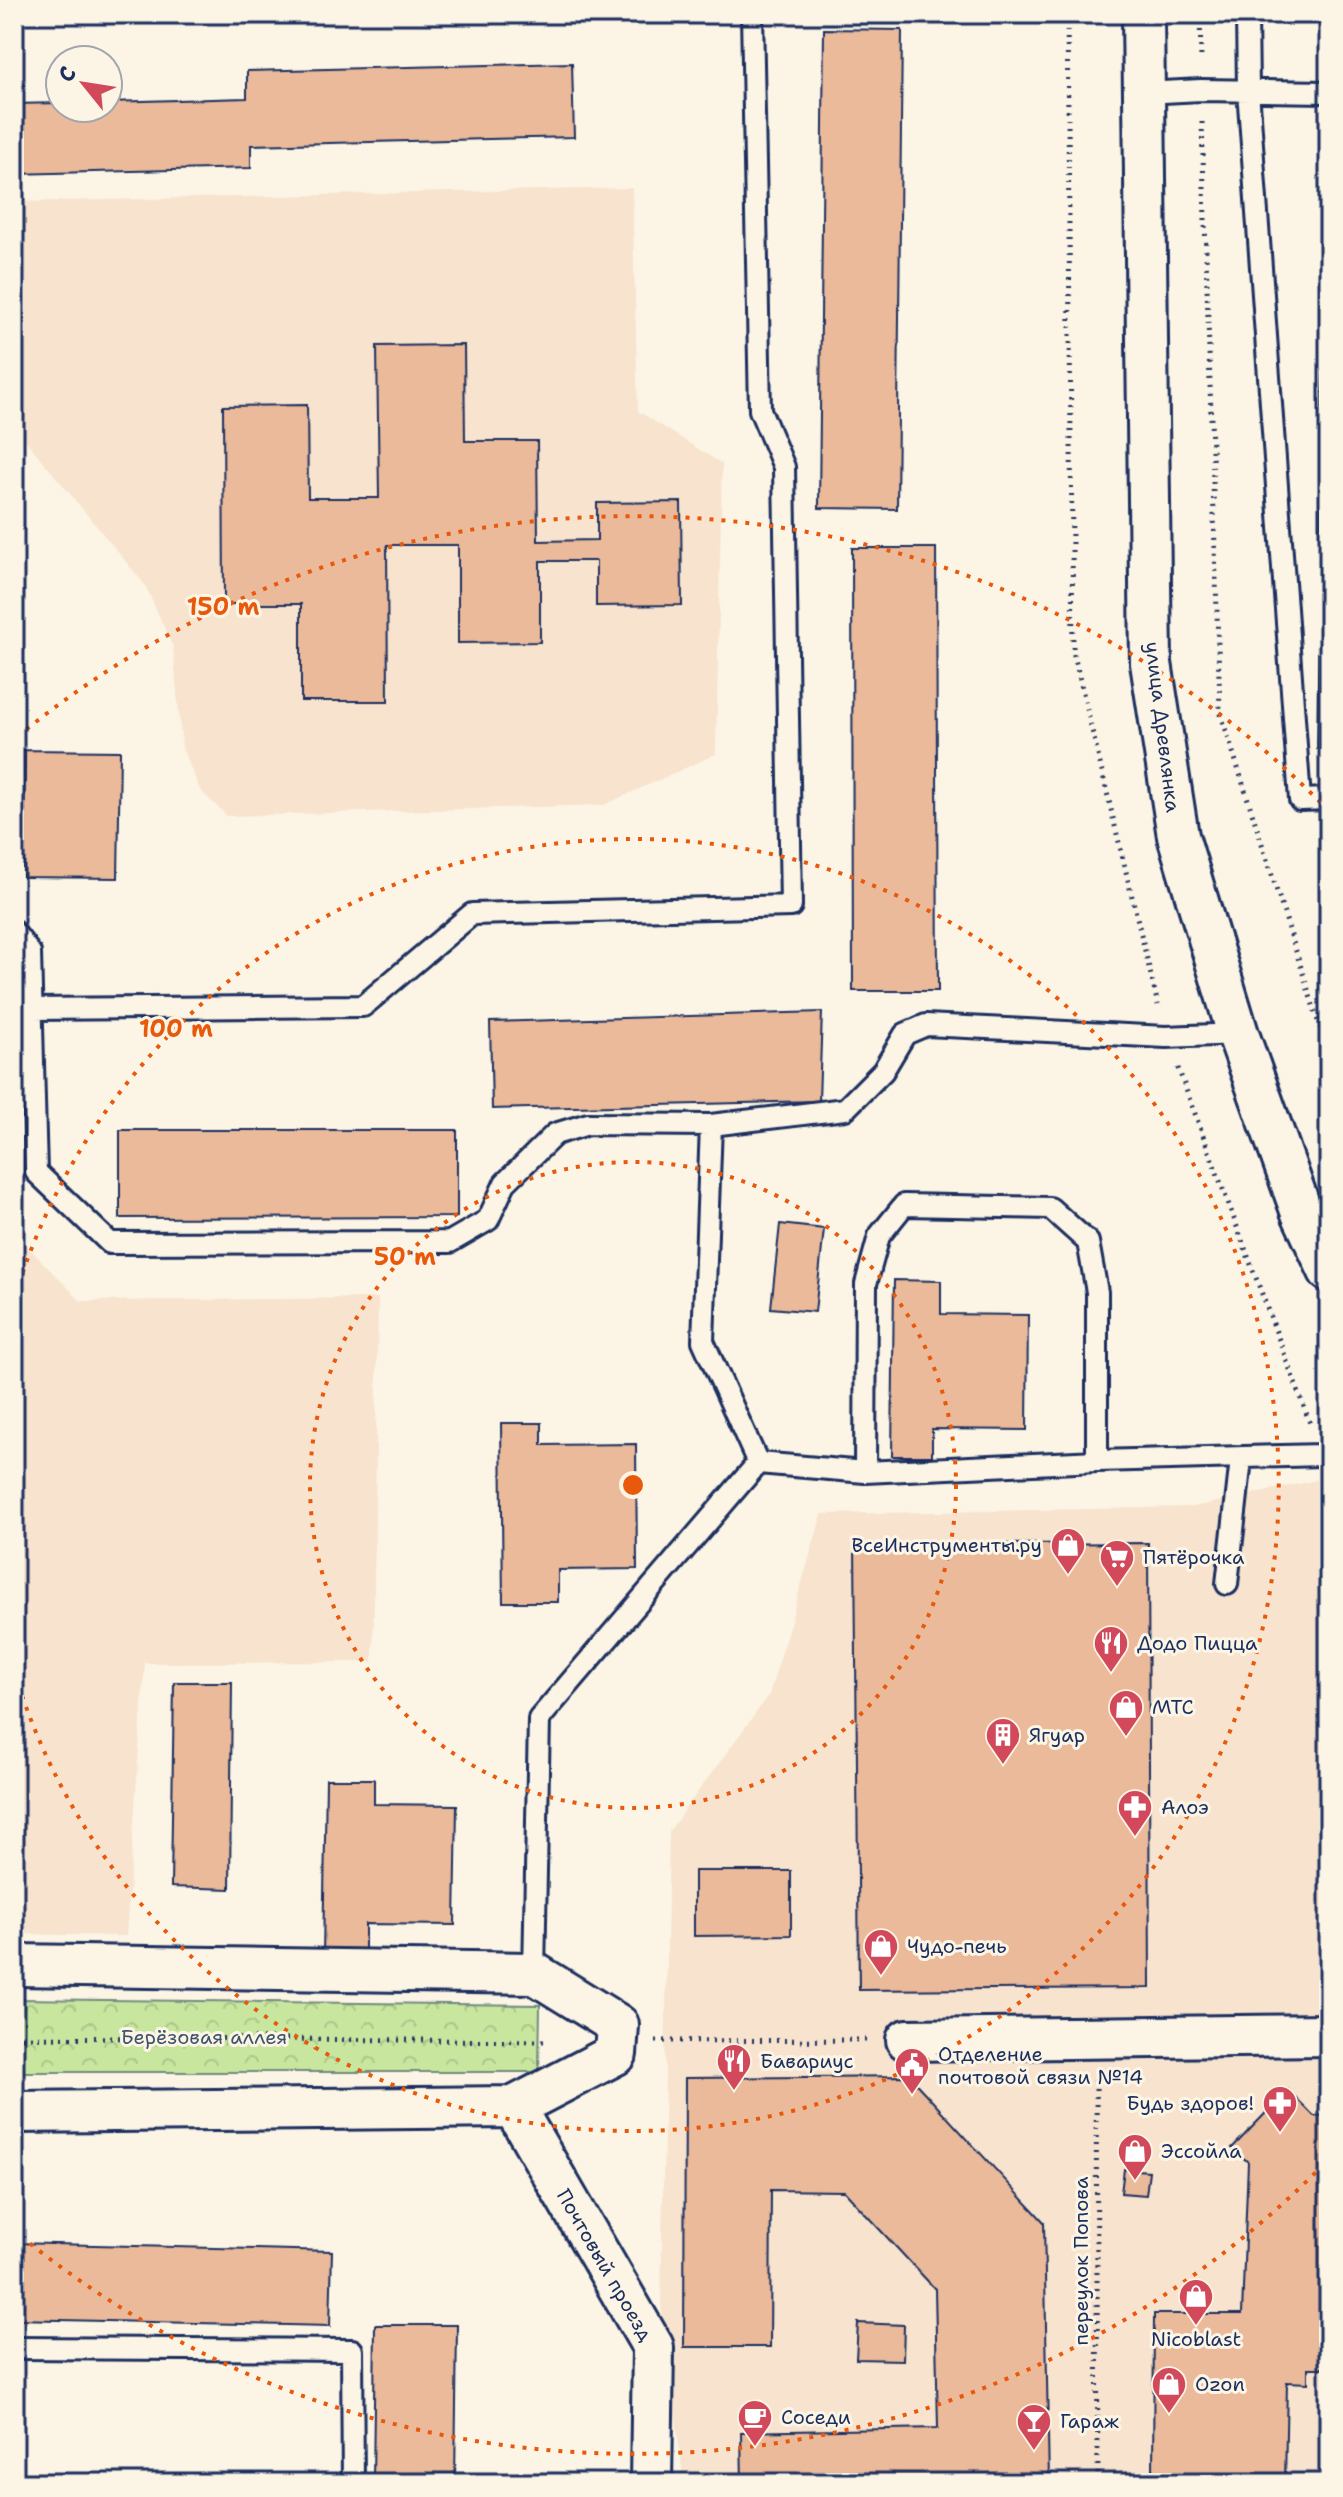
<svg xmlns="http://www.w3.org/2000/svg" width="1343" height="2497" viewBox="0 0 1343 2497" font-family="'Shantell Sans',sans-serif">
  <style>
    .built { fill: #f7e3ce }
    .forest { fill: url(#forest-crowns); stroke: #728a7e; stroke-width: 2 }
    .building { fill: #eaba9a; stroke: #1b2f5e; stroke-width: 2 }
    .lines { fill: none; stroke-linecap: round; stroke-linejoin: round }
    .lane-casing { stroke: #1b2f5e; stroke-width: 26 }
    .street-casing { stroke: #1b2f5e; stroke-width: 46 }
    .path { stroke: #1b2f5e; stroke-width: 5; stroke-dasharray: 2 6; stroke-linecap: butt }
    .lane { stroke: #fcf5e5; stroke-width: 20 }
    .street { stroke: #fcf5e5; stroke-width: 40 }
    .ring { fill: none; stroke: #e8590c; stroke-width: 4; stroke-dasharray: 4 8 }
    .labels { text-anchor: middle; stroke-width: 6; stroke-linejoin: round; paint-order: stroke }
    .street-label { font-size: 20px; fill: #1b2f5e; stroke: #fcf5e5 }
    .poi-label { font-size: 20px; fill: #1b2f5e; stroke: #fcf5e5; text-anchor: start }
    .park-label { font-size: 20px; fill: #3e546b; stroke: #fcf5e5 }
    .centre { fill: #e8590c; stroke: #fcf5e5; stroke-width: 4 }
    .ring-label { font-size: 24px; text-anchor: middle; font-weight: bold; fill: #e8590c; stroke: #fcf5e5; stroke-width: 6; stroke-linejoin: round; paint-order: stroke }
  </style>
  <defs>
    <pattern id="forest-crowns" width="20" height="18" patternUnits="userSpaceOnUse" patternTransform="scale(2)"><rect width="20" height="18" fill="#c8e69e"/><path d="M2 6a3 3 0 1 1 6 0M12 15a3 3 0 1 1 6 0" fill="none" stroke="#abc68a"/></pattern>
  </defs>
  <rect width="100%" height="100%" fill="#fcf5e5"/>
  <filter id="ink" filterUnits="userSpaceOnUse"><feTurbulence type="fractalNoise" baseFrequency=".0125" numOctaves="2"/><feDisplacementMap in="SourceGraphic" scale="16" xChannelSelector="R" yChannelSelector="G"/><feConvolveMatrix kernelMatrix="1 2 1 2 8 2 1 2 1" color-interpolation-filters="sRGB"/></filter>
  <g filter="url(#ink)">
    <!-- built -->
    <path class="built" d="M632 188 638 411 722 464 716 754 604 805 227 816 200 790 182 748 173 647 145 585 14 426V202Z
      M14 1233 81 1301 378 1298 373 1662 145 1663 126 1936 14 1934Z
      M1321 1479 1329 1495V2483H684L661 2305 669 1831 769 1695 822 1514 1193 1507Z"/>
    <!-- forest -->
    <path class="forest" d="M14 1999 540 2005 539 2072H14Z"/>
    <!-- building -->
    <path class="building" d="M1292 14H1329V24H1291Z
      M824 29 902 30 897 509 819 508Z
      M572 63 574 137 251 145V168L14 174V104L60 103V108H108V102L247 98V71Z
      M1324 292H1329V749H1317Z
      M464 345 465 441H537L538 541 597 540V503L681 502 682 605 596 606V561H540V642L458 643V545H387L388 701H301V604H224L223 406 307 405 308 498H379L377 346Z
      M852 548H936L938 991H853Z
      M14 749 25 750 24 830 14 829Z
      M25 750 120 751 118 878 23 877Z
      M822 1012 819 1101 492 1109 490 1022Z
      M120 1130H457V1217L120 1218Z
      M780 1224 824 1229 815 1312 771 1308Z
      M894 1280 941 1281V1314L1028 1315 1027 1430 932 1429V1456H892Z
      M501 1423H542V1445L636 1444 637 1569 558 1570V1602H503Z
      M1148 1543 1150 1988 859 1990 855 1545Z
      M174 1682H232L230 1889 171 1887Z
      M326 1779H374V1804L457 1805 455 1925 365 1924V1957L323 1956Z
      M694 1871H791V1935L694 1936Z
      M909 2076 1044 2222 1049 2483H742L741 2432 938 2428 935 2289 844 2191 771 2190 770 2347H684L685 2078Z
      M1288 2090 1314 2116 1329 2115V2368H1308V2383L1287 2382 1285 2483H1169V2477H1153L1154 2314H1242L1248 2162 1232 2148Z
      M1124 2169 1149 2171 1146 2195 1121 2193Z
      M14 2243 332 2251 330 2326 14 2319Z
      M858 2323 904 2325 903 2360 856 2359Z
      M375 2325H457L455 2483H373Z"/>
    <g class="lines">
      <!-- lane casing -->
      <g class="lane-casing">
        <path id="lane" d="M1247 14 1248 90 1300 800 1329 799
          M1144 93 1201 90 1329 92
          M14 932 30 953 36 1172 110 1243 450 1242 488 1220 505 1183 555 1134 588 1124 711 1125 845 1109 883 1071 905 1034 926 1025 1166 1037 1238 1034
          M31 1009 363 1006 472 914 791 906 784 467 760 410 752 14
          M758 1463 865 1472 1097 1461 1322 1455 1329 1452
          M865 1472 866 1284 879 1236 904 1205 1050 1208 1088 1242 1097 1292V1461
          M1227 1584 1241 1459
          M534 1973 539 1719 758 1463 703 1341 711 1125
          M14 2348 352 2350 353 2483"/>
      </g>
      <!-- street casing -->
      <g class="street-casing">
        <path id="street" d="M1143 14 1151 663 1178 836 1238 1034 1302 1213 1329 1271
          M14 1965 534 1973 618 2025 616 2054 514 2107 14 2112
          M907 2040 1329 2035
          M514 2107 653 2347 651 2483"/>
      </g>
      <!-- path -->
      <path class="path" d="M1067 14 1073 651 1158 1005
        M1200 14 1201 60
        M1202 122 1220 711 1318 1021 1329 1048
        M1178 1068 1311 1426
        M14 2037 546 2041
        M656 2041 866 2040
        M1096 2080 1098 2483"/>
      <!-- lane -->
      <use href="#lane" class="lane"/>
      <!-- street -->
      <use href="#street" class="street"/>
    </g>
  </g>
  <!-- distance rings -->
  <g class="ring">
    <circle cx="633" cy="1485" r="323"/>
    <path d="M15 1296A646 646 0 1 1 15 1674"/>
    <path d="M1324 2164A969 969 0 0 1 17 2233M17 737A969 969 0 0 1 1324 806"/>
  </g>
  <!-- icons -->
  <defs>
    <g id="shop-pin" transform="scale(1.8)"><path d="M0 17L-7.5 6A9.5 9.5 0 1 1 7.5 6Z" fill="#d1495b" stroke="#fcf5e5"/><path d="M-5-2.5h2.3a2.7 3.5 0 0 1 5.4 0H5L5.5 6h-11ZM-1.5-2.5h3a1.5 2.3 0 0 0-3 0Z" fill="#fff"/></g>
    <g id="supermarket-pin" transform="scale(1.8)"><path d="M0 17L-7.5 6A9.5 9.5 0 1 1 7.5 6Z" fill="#d1495b" stroke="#fcf5e5"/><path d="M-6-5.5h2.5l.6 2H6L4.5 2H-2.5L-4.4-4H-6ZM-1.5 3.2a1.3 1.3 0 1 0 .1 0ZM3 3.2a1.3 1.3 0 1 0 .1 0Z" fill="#fff"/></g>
    <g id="restaurant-pin" transform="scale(1.8)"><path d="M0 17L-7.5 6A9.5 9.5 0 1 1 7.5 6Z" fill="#d1495b" stroke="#fcf5e5"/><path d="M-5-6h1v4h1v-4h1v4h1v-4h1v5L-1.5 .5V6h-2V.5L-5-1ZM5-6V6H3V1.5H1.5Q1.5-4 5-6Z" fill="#fff"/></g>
    <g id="building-pin" transform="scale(1.8)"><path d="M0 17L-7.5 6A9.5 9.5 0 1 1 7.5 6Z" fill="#d1495b" stroke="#fcf5e5"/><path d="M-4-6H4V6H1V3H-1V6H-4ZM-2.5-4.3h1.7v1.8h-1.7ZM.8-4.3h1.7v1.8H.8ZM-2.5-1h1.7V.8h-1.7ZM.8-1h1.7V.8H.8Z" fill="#fff"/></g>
    <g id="pharmacy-pin" transform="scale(1.8)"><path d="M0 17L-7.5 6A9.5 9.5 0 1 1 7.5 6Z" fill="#d1495b" stroke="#fcf5e5"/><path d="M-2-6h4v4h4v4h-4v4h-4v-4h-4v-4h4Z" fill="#fff"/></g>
    <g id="civic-pin" transform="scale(1.8)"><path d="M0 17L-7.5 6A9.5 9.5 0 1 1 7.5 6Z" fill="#d1495b" stroke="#fcf5e5"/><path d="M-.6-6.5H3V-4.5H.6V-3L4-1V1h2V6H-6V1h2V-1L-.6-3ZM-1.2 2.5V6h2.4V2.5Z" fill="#fff"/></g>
    <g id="cafe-pin" transform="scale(1.8)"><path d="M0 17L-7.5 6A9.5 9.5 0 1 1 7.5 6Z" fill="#d1495b" stroke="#fcf5e5"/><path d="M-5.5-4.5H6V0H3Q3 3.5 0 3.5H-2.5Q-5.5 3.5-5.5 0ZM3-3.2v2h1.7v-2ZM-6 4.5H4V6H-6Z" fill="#fff"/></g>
    <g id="bar-pin" transform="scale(1.8)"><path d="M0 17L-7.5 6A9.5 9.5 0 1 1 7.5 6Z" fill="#d1495b" stroke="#fcf5e5"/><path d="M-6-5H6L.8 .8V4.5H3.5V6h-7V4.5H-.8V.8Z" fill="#fff"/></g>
  </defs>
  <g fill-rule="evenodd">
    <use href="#shop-pin" x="1068" y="1545"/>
    <use href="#supermarket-pin" x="1117" y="1557"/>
    <use href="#restaurant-pin" x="1111" y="1643"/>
    <use href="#shop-pin" x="1126" y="1707"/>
    <use href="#building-pin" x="1003" y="1735"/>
    <use href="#pharmacy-pin" x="1135" y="1807"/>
    <use href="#shop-pin" x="881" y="1946"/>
    <use href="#restaurant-pin" x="734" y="2061"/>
    <use href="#civic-pin" x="912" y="2065"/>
    <use href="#pharmacy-pin" x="1280" y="2103"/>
    <use href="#shop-pin" x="1135" y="2151"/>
    <use href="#shop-pin" x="1196" y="2296"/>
    <use href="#shop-pin" x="1169" y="2384"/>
    <use href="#cafe-pin" x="755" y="2417"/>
    <use href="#bar-pin" x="1034" y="2421"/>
  </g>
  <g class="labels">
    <!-- street labels -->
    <g class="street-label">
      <text transform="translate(1163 727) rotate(83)" y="7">улица Древлянка</text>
      <text transform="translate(1081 2261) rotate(-90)" y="7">переулок Попова</text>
      <text transform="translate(605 2265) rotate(60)" y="7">Почтовый проезд</text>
    </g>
    <!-- poi labels -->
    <g class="poi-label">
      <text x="1042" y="1552" text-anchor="end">ВсеИнструменты.ру</text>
      <text x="1143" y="1564">Пятёрочка</text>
      <text x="1137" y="1650">Додо Пицца</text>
      <text x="1152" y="1714">МТС</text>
      <text x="1029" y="1742">Ягуар</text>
      <text x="1161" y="1814">Алоэ</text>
      <text x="907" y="1953">Чудо-печь</text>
      <text x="938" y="2061">Отделение<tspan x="938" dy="23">почтовой связи №14</tspan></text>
      <text x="760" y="2068">Бавариус</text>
      <text x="1254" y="2110" text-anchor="end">Будь здоров!</text>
      <text x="1161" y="2158">Эссойла</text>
      <text x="1196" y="2346" text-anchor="middle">Nicoblast</text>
      <text x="1195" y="2391">Ozon</text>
      <text x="781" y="2424">Соседи</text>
      <text x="1060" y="2428">Гараж</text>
    </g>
    <!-- park labels -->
    <g class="park-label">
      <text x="204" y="2044">Берёзовая аллея</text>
    </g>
  </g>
  <circle cx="633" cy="1485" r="12" class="centre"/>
  <g class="ring-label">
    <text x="223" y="615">150 m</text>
    <text x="176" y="1037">100 m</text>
    <text x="405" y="1265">50 m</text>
  </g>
  <!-- margin -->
  <rect width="1343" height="2497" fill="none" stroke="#fcf5e5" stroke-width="48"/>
  <rect x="24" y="24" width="1295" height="2449" fill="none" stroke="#1b2f5e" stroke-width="3" filter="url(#ink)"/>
  <!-- north arrow -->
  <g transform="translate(84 84) rotate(300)"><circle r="38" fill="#fcf5e5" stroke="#a2a6af" stroke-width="2"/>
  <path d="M0-6L14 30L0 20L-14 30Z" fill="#d1495b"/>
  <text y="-12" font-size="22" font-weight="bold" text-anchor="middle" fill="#1b2f5e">С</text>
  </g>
</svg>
